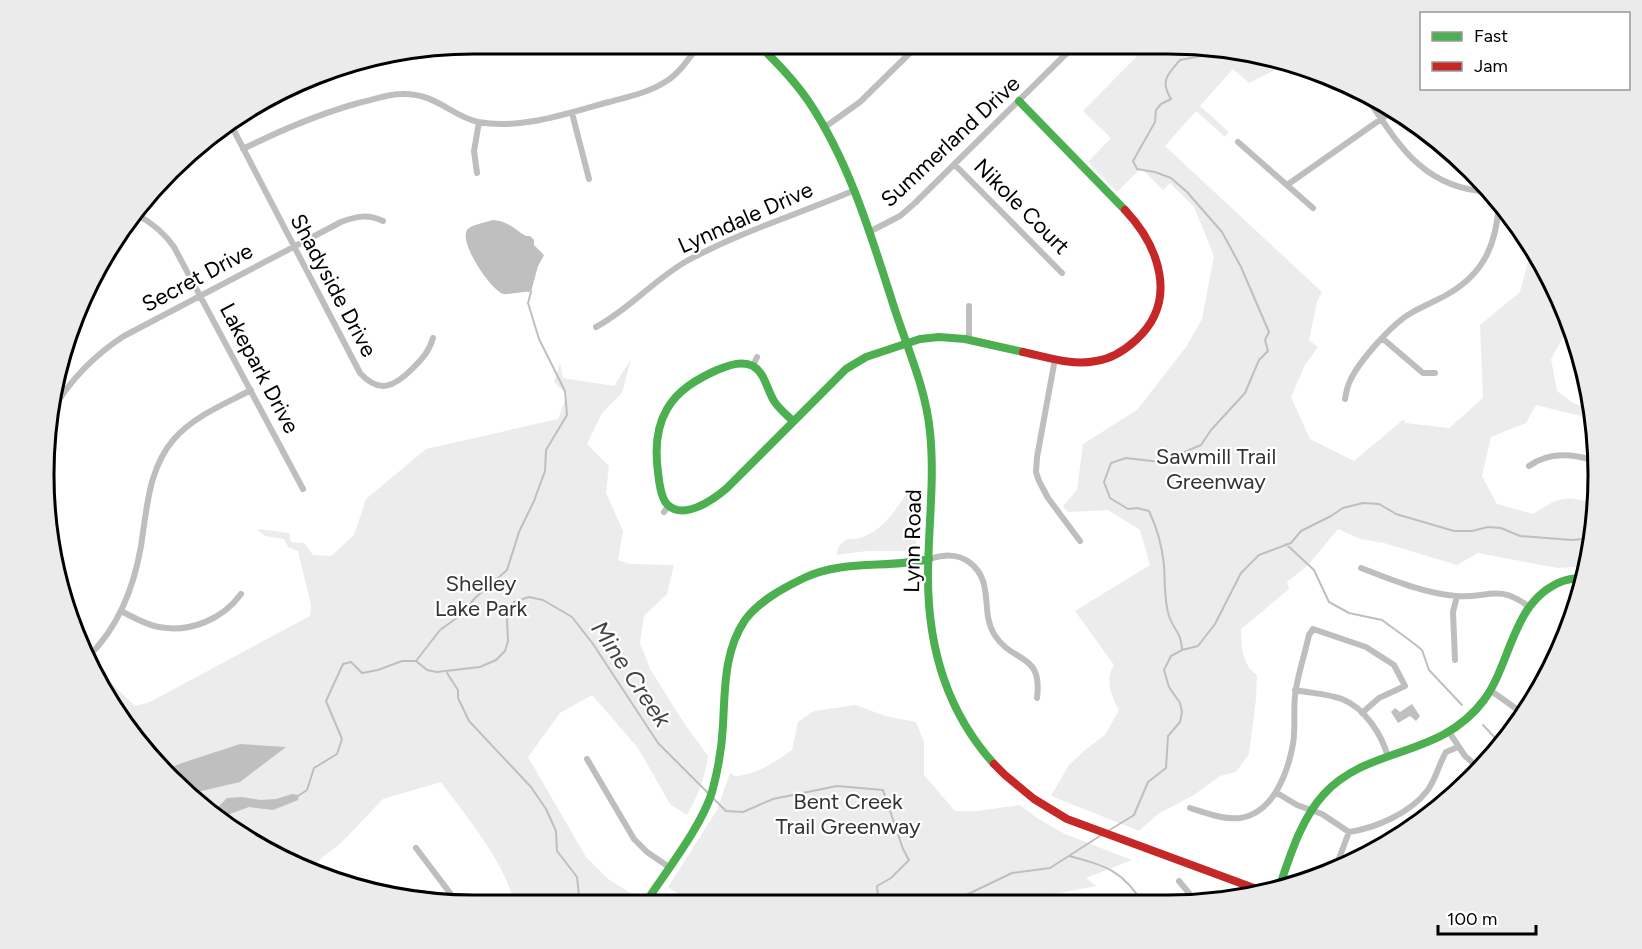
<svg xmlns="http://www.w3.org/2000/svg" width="1642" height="949" viewBox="0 0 1642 949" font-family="Figtree,sans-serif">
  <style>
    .green { fill: #ececec }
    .water { fill: #bfbfbf }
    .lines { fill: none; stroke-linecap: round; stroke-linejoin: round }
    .stream { stroke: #bfbfbf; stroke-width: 2 }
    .street { stroke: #bebebe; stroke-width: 6 }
    .fast { stroke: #4caf50; stroke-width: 8 }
    .jam { stroke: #c62828; stroke-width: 8 }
    .labels { text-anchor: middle; stroke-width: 4.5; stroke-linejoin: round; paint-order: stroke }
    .street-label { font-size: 22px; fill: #000; stroke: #fff }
    .park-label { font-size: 22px; fill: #333; stroke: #fff }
    .water-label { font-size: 24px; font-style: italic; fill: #444; stroke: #fff }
    .rim { fill: none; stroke: #000; stroke-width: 3 }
  </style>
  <rect width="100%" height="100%" fill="#fff"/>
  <!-- green -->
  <path class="green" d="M1149 44H1196L1289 63 1249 83 1233 69 1200 106 1229 132 1225 137 1196 111 1165 146 1322 292 1317 302 1309 340 1318 347 1305 365 1291 397 1310 439 1354 461 1404 419 1405 423 1449 428 1483 398 1480 325 1520 292 1532 246 1566 309 1570 325 1551 359 1557 391 1573 403 1592 410 1593 419 1536 405 1526 423 1491 437 1482 476 1497 504 1533 514C1562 496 1562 495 1596 504L1588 566 1558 568 1478 553 1457 565 1384 543 1360 539 1338 529 1308 565 1287 582 1289 589 1241 629C1242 648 1241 663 1257 675L1256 699 1249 754 1236 772 1220 776 1194 795 1158 814 1139 831 1051 796 1069 765 1085 750 1105 735 1119 710C1112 697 1104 679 1114 665L1075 611 1150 565 1140 530 1108 510 1068 512 1063 506 1077 490 1083 444 1137 410 1186 347 1202 319 1214 256 1194 207 1170 183 1163 190 1141 168 1117 192 1088 162 1111 138 1083 111Z
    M631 359 622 393 602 413 587 444 609 466 606 493 623 531 618 560 629 564 674 565 667 594 644 616 640 643 650 669 684 723 708 756C705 777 698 796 687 815L670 804 638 748 592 695 560 713 528 757 586 857 608 879 635 896 629 905H515C503 859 468 819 441 782L383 799 342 842 308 869 235 833 133 737 96 668 135 706 150 702 310 616 311 605 298 551 288 547 284 539 265 536 257 529 289 533 291 542 304 543 313 555 331 556 354 535 366 499 426 449 558 419 567 395 554 382 560 363 563 378 614 386Z
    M916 489V544L912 551H867L836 555 839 546 847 539C877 541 895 511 909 490Z
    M856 705 885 716 916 722 924 742V775L955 811H978L1020 805 1037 818 1065 834 1132 860 1086 878 1096 886 1033 898 1013 905H857L848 898 828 905H694L668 887 717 810 730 773 735 776C758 774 773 763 792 750L798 722 814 711Z"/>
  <!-- water -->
  <path class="water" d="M493 220C508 221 514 229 526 236H530L534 240V245L544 255 538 266 531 292C524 291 508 295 503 294 490 289 459 243 467 230 470 225 487 222 493 220Z
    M1412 704 1420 716 1416 721 1410 716 1398 723 1391 712 1395 708 1400 712Z
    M240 744 286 747 240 782 193 793 167 769 182 763Z
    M292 794 299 795 298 800 273 810 249 807 219 818 213 812 227 798 242 797 261 800 276 799Z"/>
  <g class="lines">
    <!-- stream -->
    <path class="stream" d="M1286 544 1314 570 1329 602 1349 613 1382 620 1412 642 1422 650 1429 670 1462 705
      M1182 650 1198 646 1215 624 1241 573 1259 555 1291 543 1301 531 1331 516 1343 508 1363 503 1379 504 1396 514 1454 531H1472L1488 527 1501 528 1520 536 1572 540 1592 538
      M416 661 440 630 461 615 475 598 507 570 519 532 534 501 545 471 546 450 567 415 565 391 539 339 528 303 531 292 530 290
      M447 673 458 690V698L469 721 531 787 546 809 556 831 557 851 577 877 580 905
      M1483 725 1501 744
      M298 796 307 790 314 768 337 754 342 739 326 701 343 664 351 662 362 673 378 670 402 661H416L427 670 437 672 480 667 496 660 505 651 508 641 507 620 510 608 514 602 529 597 543 600 572 617 593 644 658 743 709 794
      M713 798 726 811 743 812 773 799 837 786 883 790 903 849 909 860 891 878 877 886 878 897 891 905
      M1108 831 1134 815 1148 782 1166 768 1168 736 1180 722 1182 712 1180 703 1169 687 1164 670 1171 656 1182 650C1181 631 1174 631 1169 616 1164 600 1165 581 1164 565 1162 545 1157 528 1149 511L1137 508 1128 509 1110 498 1104 482 1111 463 1126 458 1161 462 1201 445 1211 430 1245 393 1259 360 1268 351 1265 340 1269 332 1241 267 1222 232 1187 192 1171 178 1155 172 1137 169 1133 161 1155 122 1156 110 1161 104 1171 99C1160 81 1167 75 1180 60L1201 56 1204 52 1202 46
      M1069 856C1106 866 1123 870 1144 905
      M925 905 928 902 945 896H964L1012 873 1050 868 1103 834"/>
    <!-- street -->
    <path class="street" d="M1366 96C1399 146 1424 189 1490 192
      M572 113 589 179
      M230 123 360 373C379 394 394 387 412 369 422 359 429 352 433 338
      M825 127 860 102 919 44
      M1238 142 1313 208
      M243 149C283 129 318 114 362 102 375 99 389 94 402 94 436 93 451 116 478 122 522 130 567 113 609 102 627 97 648 93 665 82 677 75 685 64 693 53
      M955 165 1062 273
      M477 173 474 151 479 122
      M1287 185 1394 110
      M136 214C152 223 164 232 174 247L303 489
      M869 232 900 216 915 203 1076 44
      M596 327C628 310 653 281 685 262 739 232 799 214 855 190
      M1382 338 1423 373H1435
      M969 340V306
      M1055 359 1037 457 1036 472 1039 481 1048 498 1080 541
      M753 366 757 357
      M1345 399C1346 393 1347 387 1350 381 1359 361 1392 324 1411 313 1423 306 1436 301 1448 294 1485 273 1497 242 1499 202
      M52 411C70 380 93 356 124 336L341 222C357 216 368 214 383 221
      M1529 466C1550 451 1573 454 1597 461
      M664 512 668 506
      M929 559C944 555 956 553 969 562 995 581 980 611 994 634 1012 664 1043 651 1037 698
      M1361 568C1392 580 1423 593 1456 596 1487 599 1497 583 1528 606
      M121 611C133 617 146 625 159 627 190 633 223 619 241 594
      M89 656C119 626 134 587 141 546 147 509 148 469 174 439 194 416 225 404 251 390
      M1455 660 1453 612 1457 596
      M1295 690C1310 693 1328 694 1342 699 1365 708 1382 735 1388 757
      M1490 690 1525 715
      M1449 732 1465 756 1480 769
      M587 759 634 839 647 852 669 867
      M1277 793 1297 805 1322 814 1349 832C1376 828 1410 813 1427 791 1435 781 1439 764 1446 752L1458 747
      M1190 808C1206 813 1223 820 1240 818 1272 813 1286 777 1292 749 1297 730 1292 708 1296 689 1299 671 1305 653 1309 635L1313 629 1366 647 1394 665 1405 686 1379 698 1362 713
      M416 848 459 905
      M1342 866 1338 861 1349 832
      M1179 881 1198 904"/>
    <!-- fast -->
    <path class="fast" d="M758 44C776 62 794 80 809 102 851 165 872 239 895 310 908 350 926 389 930 432 935 480 928 528 928 577 928 646 947 712 994 764
      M1019 101 1125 210
      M793 421C787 415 779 409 774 401 767 390 765 373 753 366 741 360 728 366 717 370 697 379 678 390 667 409 656 428 655 450 658 472 659 481 660 495 666 503 682 522 713 500 727 488L846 369 866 357 920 339 939 337 965 339 1023 352
      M1279 888C1290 856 1301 819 1324 794 1369 745 1440 759 1484 700 1512 662 1512 600 1563 581 1569 579 1578 578 1585 577
      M644 905C664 874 702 826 712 792 718 770 722 748 723 725 725 689 724 651 745 620 759 601 783 588 804 578 844 559 888 569 929 559"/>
    <!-- jam -->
    <path class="jam" d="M1023 352C1047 357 1072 366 1096 361 1111 359 1125 350 1136 340 1179 301 1159 246 1125 210
      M994 764 1005 775 1034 799 1067 819 1262 891"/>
  </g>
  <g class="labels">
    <!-- street labels -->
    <g class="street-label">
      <text transform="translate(950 141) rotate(-43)" y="8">Summerland Drive</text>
      <text transform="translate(1022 206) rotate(45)" y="8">Nikole Court</text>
      <text transform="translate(745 217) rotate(-24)" y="8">Lynndale Drive</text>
      <text transform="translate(197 277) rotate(-28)" y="8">Secret Drive</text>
      <text transform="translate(334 285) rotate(62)" y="8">Shadyside Drive</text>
      <text transform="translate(260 368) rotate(62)" y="8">Lakepark Drive</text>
      <text transform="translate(912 541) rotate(-89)" y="8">Lynn Road</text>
    </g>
    <!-- park labels -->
    <g class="park-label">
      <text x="1216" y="464">Sawmill Trail<tspan x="1216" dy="25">Greenway</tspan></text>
      <text x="481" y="591">Shelley<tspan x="481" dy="25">Lake Park</tspan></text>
      <text x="848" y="809">Bent Creek<tspan x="848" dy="25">Trail Greenway</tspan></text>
    </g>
    <!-- water labels -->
    <g class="water-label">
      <text transform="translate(631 674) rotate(56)" y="8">Mine Creek</text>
    </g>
  </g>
  <!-- crop -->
  <path d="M0 0H1642V949H0ZM474 54H1168A420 420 0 0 1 1588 474V475A420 420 0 0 1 1168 895H474A420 420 0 0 1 54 475V474A420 420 0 0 1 474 54Z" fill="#ebebeb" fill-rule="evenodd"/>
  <path class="rim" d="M474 54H1168A420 420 0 0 1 1588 474V475A420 420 0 0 1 1168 895H474A420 420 0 0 1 54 475V474A420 420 0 0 1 474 54Z"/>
  <!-- legend -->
  <rect x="1420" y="12" width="210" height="78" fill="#ffffff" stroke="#999999" stroke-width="1.5"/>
  <rect x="1432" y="32" width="30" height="9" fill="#4caf50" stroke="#999999" stroke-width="1.5"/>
  <text x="1474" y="42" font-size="18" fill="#000000">Fast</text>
  <rect x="1432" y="62" width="30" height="9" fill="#c62828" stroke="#999999" stroke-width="1.5"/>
  <text x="1474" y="72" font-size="18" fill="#000000">Jam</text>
  <!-- scale -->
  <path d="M1438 925v9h98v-9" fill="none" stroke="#000000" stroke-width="3"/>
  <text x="1447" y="925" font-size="18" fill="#000000" stroke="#ffffff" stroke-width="4.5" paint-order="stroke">100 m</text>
</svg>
